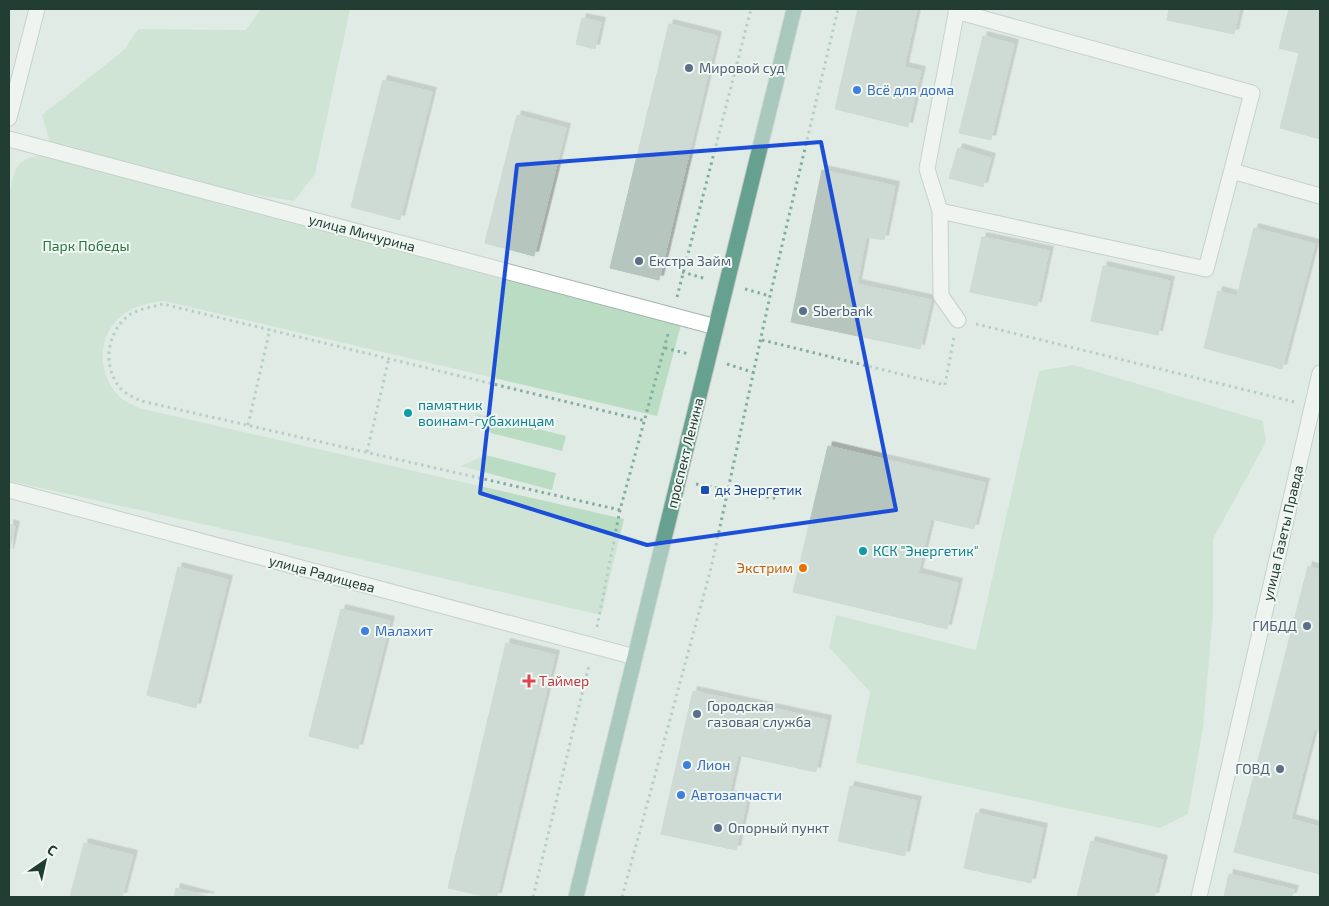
<svg xmlns="http://www.w3.org/2000/svg" width="1329" height="906" viewBox="0 0 1329 906" font-family="'Exo 2',sans-serif">
  <style>
    .green { fill: #badcc2 }
    .building { fill: #b6c6bf; stroke: #b3c5bd; filter: url(#shadow) }
    .lines { fill: none; stroke-linecap: round; stroke-linejoin: round }
    .minor-casing { stroke: #a4b3ad; stroke-width: 17 }
    .major-casing { stroke: #c1c8c6; stroke-width: 17 }
    .path { stroke: #82ae9f; stroke-width: 3; stroke-dasharray: 2.5 4; stroke-linecap: butt }
    .minor { stroke: #fff; stroke-width: 15 }
    .major { stroke: #66a08f; stroke-width: 15 }
    .marked { fill: none; stroke: #1d4ed8; stroke-width: 4; stroke-linejoin: round }
    .service-dot { fill: #5c6f8a; stroke: #f1f8f4; stroke-width: 2 }
    .shop-dot { fill: #3f7fe0; stroke: #f1f8f4; stroke-width: 2 }
    .culture-dot { fill: #0f9aa8; stroke: #f1f8f4; stroke-width: 2 }
    .transit-dot { fill: #1a4fb4; stroke: #f1f8f4; stroke-width: 2 }
    .food-dot { fill: #e8710a; stroke: #f1f8f4; stroke-width: 2 }
    .health-dot { fill: #e0444e; stroke: #f1f8f4; stroke-width: 2 }
    .labels { text-anchor: middle; stroke-width: 4; stroke-linejoin: round; paint-order: stroke }
    .service-label { font-size: 14px; fill: #4e5e75; stroke: #f1f8f4; text-anchor: start }
    .shop-label { font-size: 14px; fill: #366cbe; stroke: #f1f8f4; text-anchor: start }
    .street-label { font-size: 14px; fill: #213c33; stroke: #f1f8f4 }
    .park-label { font-size: 14px; fill: #2c7244; stroke: #f1f8f4 }
    .culture-label { font-size: 14px; fill: #0d838f; stroke: #f1f8f4; text-anchor: start }
    .transit-label { font-size: 14px; fill: #164399; stroke: #f1f8f4; text-anchor: start }
    .food-label { font-size: 14px; fill: #c56008; stroke: #f1f8f4; text-anchor: end }
    .health-label { font-size: 14px; fill: #be3a42; stroke: #f1f8f4; text-anchor: start }
  </style>
  <defs>
    <filter id="shadow"><feDropShadow dx="4.5" dy="-4.5" stdDeviation="0" flood-color="#0004"/></filter>
  </defs>
  <rect width="100%" height="100%" fill="#e1ebe6"/>
  <!-- green -->
  <path class="green" d="M261 9H350L315 174 294 201 225 190 51 146 42 115 124 50 138 29 246 30Z
    M42 155 683 317 657 416 164 301C151 303 138 305 127 312 96 331 95 375 122 399 127 403 134 405 139 408L624 519 601 615 377 563 9 481V195C15 171 13 159 42 155Z
    M1074 365 1263 421 1266 442 1213 539V614L1203 728 1188 814 1160 828 856 763 870 692 829 647 836 615 976 650 1039 371Z
    M475 413 566 436 562 451 491 433Z
    M485 455 556 473 552 490 461 466Z"/>
  <!-- building -->
  <path class="building" d="M858 9H917L904 67 921 71 908 127 835 109Z
    M1169 9H1240L1234 34 1167 20Z
    M1289 9H1320V139L1280 128 1299 53 1279 48Z
    M582 18 601 22 595 49 576 44Z
    M669 24 717 36 659 280 610 268Z
    M983 36 1014 44 991 140 959 133Z
    M383 80 432 92 400 220 351 207Z
    M517 115 566 128 534 256 485 243Z
    M958 148 991 158 983 187 949 178Z
    M822 170 895 186 884 240 866 237 857 284 931 300 920 349 791 322Z
    M1254 228 1315 244 1282 369 1204 348 1218 291 1237 296Z
    M982 237 1049 251 1037 306 970 292Z
    M1103 266 1170 281 1158 335 1091 321Z
    M828 446 985 483 974 529 931 519 918 573 958 583 947 629 793 592Z
    M9 524 15 526 9 553Z
    M1308 566 1320 570V731L1269 718Z
    M178 567 228 580 196 708 147 695Z
    M341 609 390 621 358 749 309 736Z
    M506 643 555 655 497 897H488L448 888Z
    M693 691 827 720 816 772 738 755 729 795 747 799 736 850 661 834Z
    M1269 718 1314 730 1291 819 1320 827V874L1234 852Z
    M850 786 917 801 905 856 838 841Z
    M976 813 1043 828 1031 883 964 868Z
    M1091 841 1163 860 1154 897H1077Z
    M84 843 133 855 122 897H70Z
    M1229 874 1294 890 1292 897H1224Z
    M176 888 210 897H174Z"/>
  <g class="lines">
    <!-- minor casing -->
    <g class="minor-casing">
      <path id="minor" d="M956 11 1252 93 1206 269 940 211 927 169 957 9
        M9 118 37 9
        M9 139 716 327
        M1232 171 1320 196
        M940 211 941 296 958 320
        M9 490 635 657
        M1199 897 1320 373"/>
    </g>
    <!-- major casing -->
    <g class="major-casing">
      <path id="major" d="M576 897 794 9"/>
    </g>
    <!-- path -->
    <path class="path" d="M682 272 707 279
      M745 289 770 296
      M677 297 751 9
      M976 324 1295 402
      M762 340 945 385 954 337
      M665 348 689 354
      M727 364 755 373
      M248 425 270 329
      M367 452 389 358
      M696 484 779 499
      M620 510 141 401C135 398 126 394 121 389 102 367 106 333 129 315 138 309 152 307 163 304L646 421
      M597 627 620 510 668 334
      M533 897 589 665
      M622 897 711 568 770 296 838 9"/>
    <!-- minor -->
    <use href="#minor" class="minor"/>
    <!-- major -->
    <use href="#major" class="major"/>
  </g>
  <!-- marked area -->
  <path d="M0 0H1329V906H0ZM821 142 896 510 647 545 480 493 517 165Z" fill="#e1ebe6" fill-opacity=".55" fill-rule="evenodd"/>
  <path class="marked" d="M821 142 896 510 647 545 480 493 517 165Z"/>
  <!-- markers -->
  <g class="service-dot">
    <circle cx="689" cy="68" r="5"/>
    <circle cx="639" cy="261" r="5"/>
    <circle cx="803" cy="311" r="5"/>
    <circle cx="1307" cy="626" r="5"/>
    <circle cx="697" cy="714" r="5"/>
    <circle cx="1280" cy="769" r="5"/>
    <circle cx="718" cy="828" r="5"/>
  </g>
  <g class="shop-dot">
    <circle cx="857" cy="90" r="5"/>
    <circle cx="365" cy="631" r="5"/>
    <circle cx="687" cy="765" r="5"/>
    <circle cx="681" cy="795" r="5"/>
  </g>
  <g class="culture-dot">
    <circle cx="408" cy="413" r="5"/>
    <circle cx="863" cy="551" r="5"/>
  </g>
  <rect class="transit-dot" x="700" y="485" width="10" height="10" rx="2.5"/>
  <circle class="food-dot" cx="803" cy="568" r="5"/>
  <path class="health-dot" d="M526.5 673.5h5v5h5v5h-5v5h-5v-5h-5v-5h5z"/>
  <g class="labels">
    <!-- service labels -->
    <g class="service-label">
      <text x="699" y="73">Мировой суд</text>
      <text x="649" y="266">Екстра Займ</text>
      <text x="813" y="316">Sberbank</text>
      <text x="1297" y="631" text-anchor="end">ГИБДД</text>
      <text x="707" y="711">Городская<tspan x="707" dy="16">газовая служба</tspan></text>
      <text x="1270" y="774" text-anchor="end">ГОВД</text>
      <text x="728" y="833">Опорный пункт</text>
    </g>
    <!-- shop labels -->
    <g class="shop-label">
      <text x="867" y="95">Всё для дома</text>
      <text x="375" y="636">Малахит</text>
      <text x="697" y="770">Лион</text>
      <text x="691" y="800">Автозапчасти</text>
    </g>
    <!-- street labels -->
    <g class="street-label">
      <text transform="translate(362 233) rotate(15)" y="5">улица Мичурина</text>
      <text transform="translate(685 453) rotate(-76)" y="5">проспект Ленина</text>
      <text transform="translate(1283 533) rotate(-77)" y="5">улица Газеты Правда</text>
      <text transform="translate(322 574) rotate(15)" y="5">улица Радищева</text>
    </g>
    <!-- park labels -->
    <g class="park-label">
      <text x="86" y="251">Парк Победы</text>
    </g>
    <!-- culture labels -->
    <g class="culture-label">
      <text x="418" y="410">памятник<tspan x="418" dy="16">воинам-губахинцам</tspan></text>
      <text x="873" y="556">КСК "Энергетик"</text>
    </g>
    <!-- transit labels -->
    <g class="transit-label">
      <text x="715" y="495">дк Энергетик</text>
    </g>
    <!-- food labels -->
    <g class="food-label">
      <text x="793" y="573">Экстрим</text>
    </g>
    <!-- health labels -->
    <g class="health-label">
      <text x="539" y="686">Таймер</text>
    </g>
  </g>
  <!-- border -->
  <rect width="1329" height="906" fill="none" stroke="#213c33" stroke-width="20"/>
  <!-- north arrow -->
  <g transform="translate(45 861) rotate(34)" stroke="#f1f8f4" stroke-width="4" paint-order="stroke">
  <path d="M0-4L9 19L0 12L-9 19Z" fill="#213c33"/>
  <text y="-8" font-size="14" font-weight="bold" text-anchor="middle" fill="#213c33">С</text>
  </g>
</svg>
